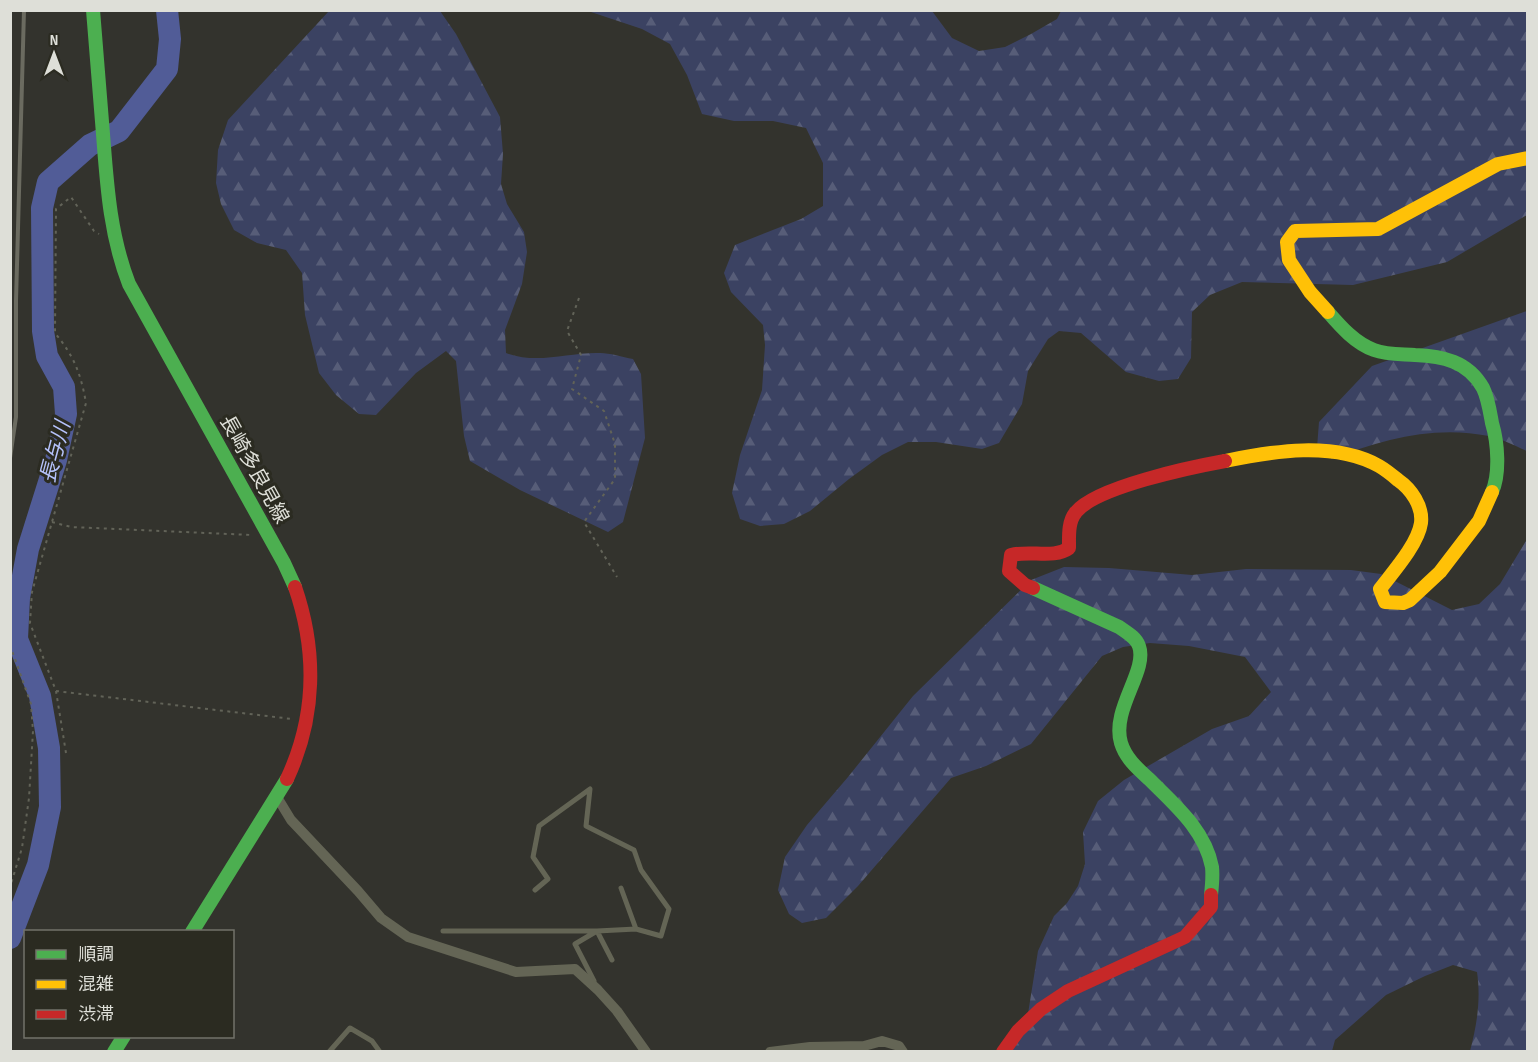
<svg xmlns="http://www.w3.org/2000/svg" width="1538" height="1062" viewBox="0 0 1538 1062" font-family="'Sofia Sans Condensed','Noto Sans JP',sans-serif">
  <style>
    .forest { fill: url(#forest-firs) }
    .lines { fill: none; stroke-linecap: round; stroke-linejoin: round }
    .river { stroke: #515c97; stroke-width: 22 }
    .path { stroke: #626358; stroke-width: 2; stroke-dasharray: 3 4.5; stroke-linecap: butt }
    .lane { stroke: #646555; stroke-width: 5 }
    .street { stroke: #646555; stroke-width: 10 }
    .fast { stroke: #4caf50; stroke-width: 14 }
    .slow { stroke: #ffc107; stroke-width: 14 }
    .jam { stroke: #c62828; stroke-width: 14 }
    .rail { stroke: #6b6b60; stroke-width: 4 }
    .labels { text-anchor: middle; stroke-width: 6; stroke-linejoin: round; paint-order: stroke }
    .street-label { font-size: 20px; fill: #dedfd8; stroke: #2b2b21 }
    .water-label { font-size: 21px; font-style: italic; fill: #b5c2fb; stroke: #2b2b21 }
  </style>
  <defs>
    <pattern id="forest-firs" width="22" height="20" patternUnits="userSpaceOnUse" patternTransform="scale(1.5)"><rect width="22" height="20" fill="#3b4262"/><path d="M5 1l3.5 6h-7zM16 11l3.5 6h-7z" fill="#575d78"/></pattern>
  </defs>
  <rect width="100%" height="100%" fill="#33332d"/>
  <!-- forest -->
  <path class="forest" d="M329 11H440L456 34 500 117 503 154 501 184 507 204 524 232 527 252 522 284 505 330 506 353C538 365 568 352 600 353 610 353 622 357 633 359L641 374 645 438 623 522 608 532 520 490 470 461 464 436 456 361 446 351 416 373 376 415 359 414 336 395 319 373 305 315 302 273 286 250 257 243 234 230 221 204 216 183 218 150 228 120Z
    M588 11H932L952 38 979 51 1005 47 1031 34 1057 19 1061 11H1527V215L1447 262 1353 285 1242 282 1210 295 1192 312 1191 358 1178 379 1159 381 1126 372 1081 333 1059 331 1048 339 1028 371 1022 404 999 443 982 449 936 442H908L882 455 849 479 810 511 784 524 760 526 740 519 732 493 740 455 762 390 765 345 763 325 731 292 724 273 735 245 801 219 823 206V163L806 128 773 121H734L702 114 687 75 670 44 642 29Z
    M1527 311V451C1515 446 1502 439 1489 436 1435 425 1382 439 1332 459L1317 448 1319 422 1372 366Z
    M1527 539V1051H1470C1477 1025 1481 999 1477 972L1453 965 1425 976 1386 995 1335 1040 1332 1051H1011L1027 1020 1038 951 1054 916 1067 903 1078 886 1085 864 1083 832 1098 801 1124 780 1212 729 1249 716 1271 692 1245 657 1189 646 1150 643 1123 647 1102 656 1031 744 986 766 951 778 858 886 826 918 802 923 789 914 778 890 785 857 807 825 848 777 913 696 1031 580 1064 567 1109 568 1192 575 1246 569 1351 570 1381 574 1452 610 1479 604 1500 584Z"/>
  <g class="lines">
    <!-- river -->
    <path class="river" d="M10 938 38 865 50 807 49 748 40 696 17 639 19 598 28 549 56 460 66 414 64 387 47 356 43 331 42 208 48 182 90 145 119 131 167 69 170 39 167 10"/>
    <!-- path -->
    <path class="path" d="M579 298 567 331 581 355 572 389 604 411 615 444V479L584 522 617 577
      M52 522 71 527 252 535
      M10 645 31 704 33 731 29 798 22 848 10 887
      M56 691 292 719
      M66 753 56 691 30 623 32 592 86 403C81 374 74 356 55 333L56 209 71 197 94 231 99 234"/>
    <!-- lane -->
    <path class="lane" d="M535 890 548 879 533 857 539 826 590 789 586 826 634 850 641 870 669 909 661 936 636 929
      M443 931H597L612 960
      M594 981 575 944 597 931 636 929 621 888
      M329 1052 350 1028 372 1041 380 1052"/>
    <!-- street -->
    <path class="street" d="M277 797 291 820 358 891 381 918 408 937 516 972 575 969 598 990 617 1011 646 1052
      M770 1052 810 1047 864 1046 882 1041 899 1046 903 1052"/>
    <!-- fast -->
    <path class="fast" d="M93 10C96 51 100 93 103 134 107 186 110 235 129 284L284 563 295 587
      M1328 312C1341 327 1355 343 1374 350 1387 355 1402 354 1415 355 1442 356 1468 361 1483 388 1488 398 1490 412 1492 423 1498 443 1500 474 1492 492
      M1033 588 1119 627C1126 632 1136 637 1139 646 1148 671 1111 709 1121 743 1126 759 1138 769 1149 779 1175 805 1205 830 1212 867 1213 876 1212 886 1211 895
      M192 932 287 779
      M114 1052 124 1036"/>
    <!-- slow -->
    <path class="slow" d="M1328 312 1310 292 1289 260 1287 242 1295 231 1378 229 1498 164 1528 158
      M1225 461C1273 451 1334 441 1379 466 1386 470 1392 475 1398 480 1411 489 1423 506 1421 523 1418 544 1393 572 1380 589L1385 602 1403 603 1410 600 1440 572 1479 521 1492 492"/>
    <!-- jam -->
    <path class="jam" d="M1033 588 1025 585 1009 571 1011 555C1031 550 1054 559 1069 548 1069 536 1068 521 1076 512 1096 487 1192 467 1225 461
      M287 779C316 717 317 651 295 587
      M1003 1052 1018 1031 1041 1009 1068 991 1185 937 1211 907V895"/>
    <!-- rail -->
    <path class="rail" d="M10 458 16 417V301L24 10"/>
  </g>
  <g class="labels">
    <!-- street labels -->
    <g class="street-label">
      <text transform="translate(255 469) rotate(61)" y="7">長崎多良見線</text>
    </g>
    <!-- water labels -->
    <g class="water-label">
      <text transform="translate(55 452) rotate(-75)" y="7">長与川</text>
    </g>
  </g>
  <!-- border -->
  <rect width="1538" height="1062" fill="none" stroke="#dedfd8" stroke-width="24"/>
  <!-- legend -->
  <rect x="24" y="930" width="210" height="108" fill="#2b2b21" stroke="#73736a" stroke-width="1.5"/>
  <rect x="36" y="950" width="30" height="9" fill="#4caf50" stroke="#73736a" stroke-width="1.5"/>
  <text x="78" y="960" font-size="18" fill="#dedfd8">順調</text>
  <rect x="36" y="980" width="30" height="9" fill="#ffc107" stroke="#73736a" stroke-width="1.5"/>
  <text x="78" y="990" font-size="18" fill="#dedfd8">混雑</text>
  <rect x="36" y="1010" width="30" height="9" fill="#c62828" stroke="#73736a" stroke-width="1.5"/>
  <text x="78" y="1020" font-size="18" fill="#dedfd8">渋滞</text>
  <!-- north arrow -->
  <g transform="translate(54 54)" stroke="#2b2b21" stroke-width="4.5" paint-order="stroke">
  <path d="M0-4.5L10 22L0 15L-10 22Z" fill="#dedfd8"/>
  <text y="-9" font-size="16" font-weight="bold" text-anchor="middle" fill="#dedfd8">N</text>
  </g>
</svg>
